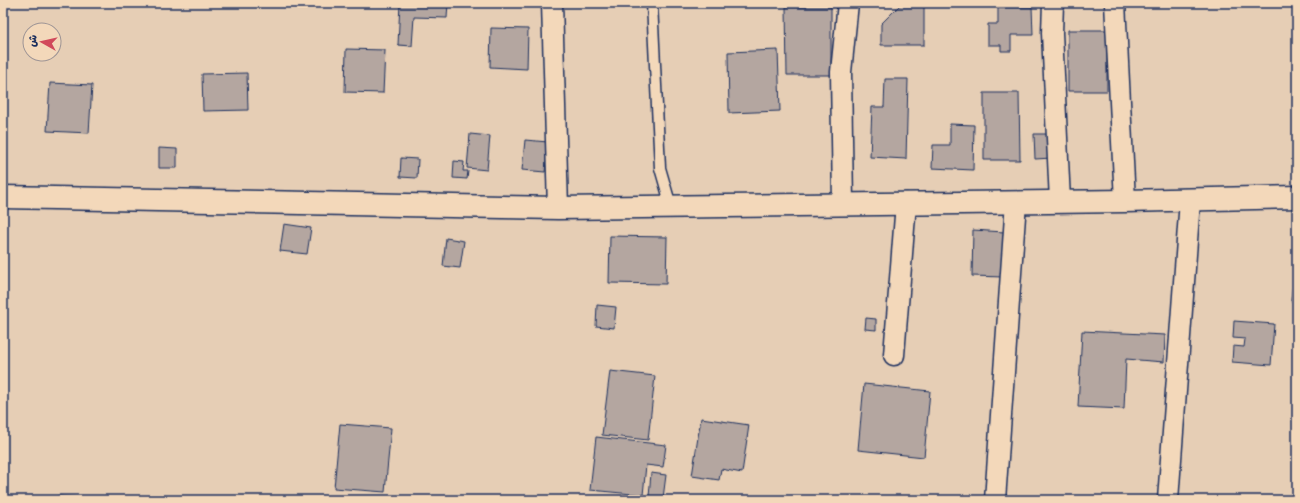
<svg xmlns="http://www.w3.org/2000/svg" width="1300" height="503" viewBox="0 0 1300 503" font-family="'Balsamiq Sans','Playpen Sans Arabic',sans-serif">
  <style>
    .building { fill: #b4a6a0; stroke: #1b2f5e }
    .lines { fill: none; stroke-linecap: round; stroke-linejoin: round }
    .service-casing { stroke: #1b2f5e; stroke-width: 13 }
    .minor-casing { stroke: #1b2f5e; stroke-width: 23 }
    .tertiary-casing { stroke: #1b2f5e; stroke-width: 25 }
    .service { stroke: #f3d8ba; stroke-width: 10 }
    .minor { stroke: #f3d8ba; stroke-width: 20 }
    .tertiary { stroke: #f3d8ba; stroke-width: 22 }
  </style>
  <rect width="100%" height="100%" fill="#e6ceb5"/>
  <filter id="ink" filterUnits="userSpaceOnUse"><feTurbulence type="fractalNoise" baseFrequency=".025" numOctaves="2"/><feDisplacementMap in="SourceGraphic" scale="8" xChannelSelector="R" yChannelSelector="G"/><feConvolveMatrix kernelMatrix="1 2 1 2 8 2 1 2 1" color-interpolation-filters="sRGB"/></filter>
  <g filter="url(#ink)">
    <!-- building -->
    <path class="building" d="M400 3H448L447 18 414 17 412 46 398 45Z
      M901 4H924V45H881V24Z
      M786 7H831V75H787Z
      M998 7H1032L1033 35H1011V51H1001V45H988V24H998Z
      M491 28 528 29 527 69 490 67Z
      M1068 30H1107V91H1068Z
      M346 49 385 50 383 93 345 92Z
      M778 50 780 111 729 113 728 52Z
      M247 73 248 110 203 111 202 74Z
      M885 79H908L906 159 870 157 872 107H884Z
      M50 83 92 85 89 133 47 131Z
      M984 93H1019L1020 160H984Z
      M950 124 974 125 973 170 932 168 933 145H950Z
      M470 134 490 136 487 170 467 168Z
      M1034 134H1051L1052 158 1035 159Z
      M525 140 548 142 545 172 522 170Z
      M159 148 177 149V168H159Z
      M401 158 418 159 417 178 400 177Z
      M454 161 464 162 463 171H468L467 179 453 178Z
      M284 224 311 228 307 254 280 251Z
      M973 230 1004 232 1003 277 972 276Z
      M610 236 667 237 666 284 609 283Z
      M446 238 464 241 460 268 443 266Z
      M1297 246V301H1291Z
      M597 305 616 307 614 328 596 326Z
      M866 318 876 319V330L865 329Z
      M1234 321 1274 324 1271 365 1232 362 1233 346 1244 347 1245 339 1233 338Z
      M1082 331 1165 335 1164 362 1126 359 1124 409 1078 407Z
      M610 371 655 376 648 440 602 435Z
      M864 384 930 391 924 457 858 450Z
      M701 418 749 425 742 473 721 469 719 480 692 476Z
      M340 424 391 428 385 492 334 488Z
      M596 437 666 445 663 467 646 465 643 495 590 490Z
      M651 473 666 475 663 498 649 497Z
      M57 496 84 498 83 500H57Z"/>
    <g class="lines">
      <!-- service casing -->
      <g class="service-casing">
        <path id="service" d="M652 3 660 168 671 206"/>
      </g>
      <!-- minor casing -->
      <g class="minor-casing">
        <path id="minor" d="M552 3 558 208
          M1053 3 1052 33 1060 201
          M1115 3 1125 201
          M843 204 841 72 848 3
          M894 355 906 203
          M995 500 1016 202
          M1168 500 1190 200"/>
      </g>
      <!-- tertiary casing -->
      <g class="tertiary-casing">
        <path id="tertiary" d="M3 197 558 208 1125 201 1297 197"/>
      </g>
      <!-- service -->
      <use href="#service" class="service"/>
      <!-- minor -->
      <use href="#minor" class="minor"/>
      <!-- tertiary -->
      <use href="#tertiary" class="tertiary"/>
    </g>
  </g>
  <!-- margin -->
  <rect width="1300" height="503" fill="none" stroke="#f3d8ba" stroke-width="16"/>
  <rect x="8" y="8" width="1284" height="487" fill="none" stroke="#1b2f5e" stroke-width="1.5" filter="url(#ink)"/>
  <!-- north arrow -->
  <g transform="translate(42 42) rotate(278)"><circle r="19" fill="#f3d8ba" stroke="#9d9495"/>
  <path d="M0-3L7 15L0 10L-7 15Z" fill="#d1495b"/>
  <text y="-6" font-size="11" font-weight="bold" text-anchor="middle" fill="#1b2f5e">ش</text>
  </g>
</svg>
